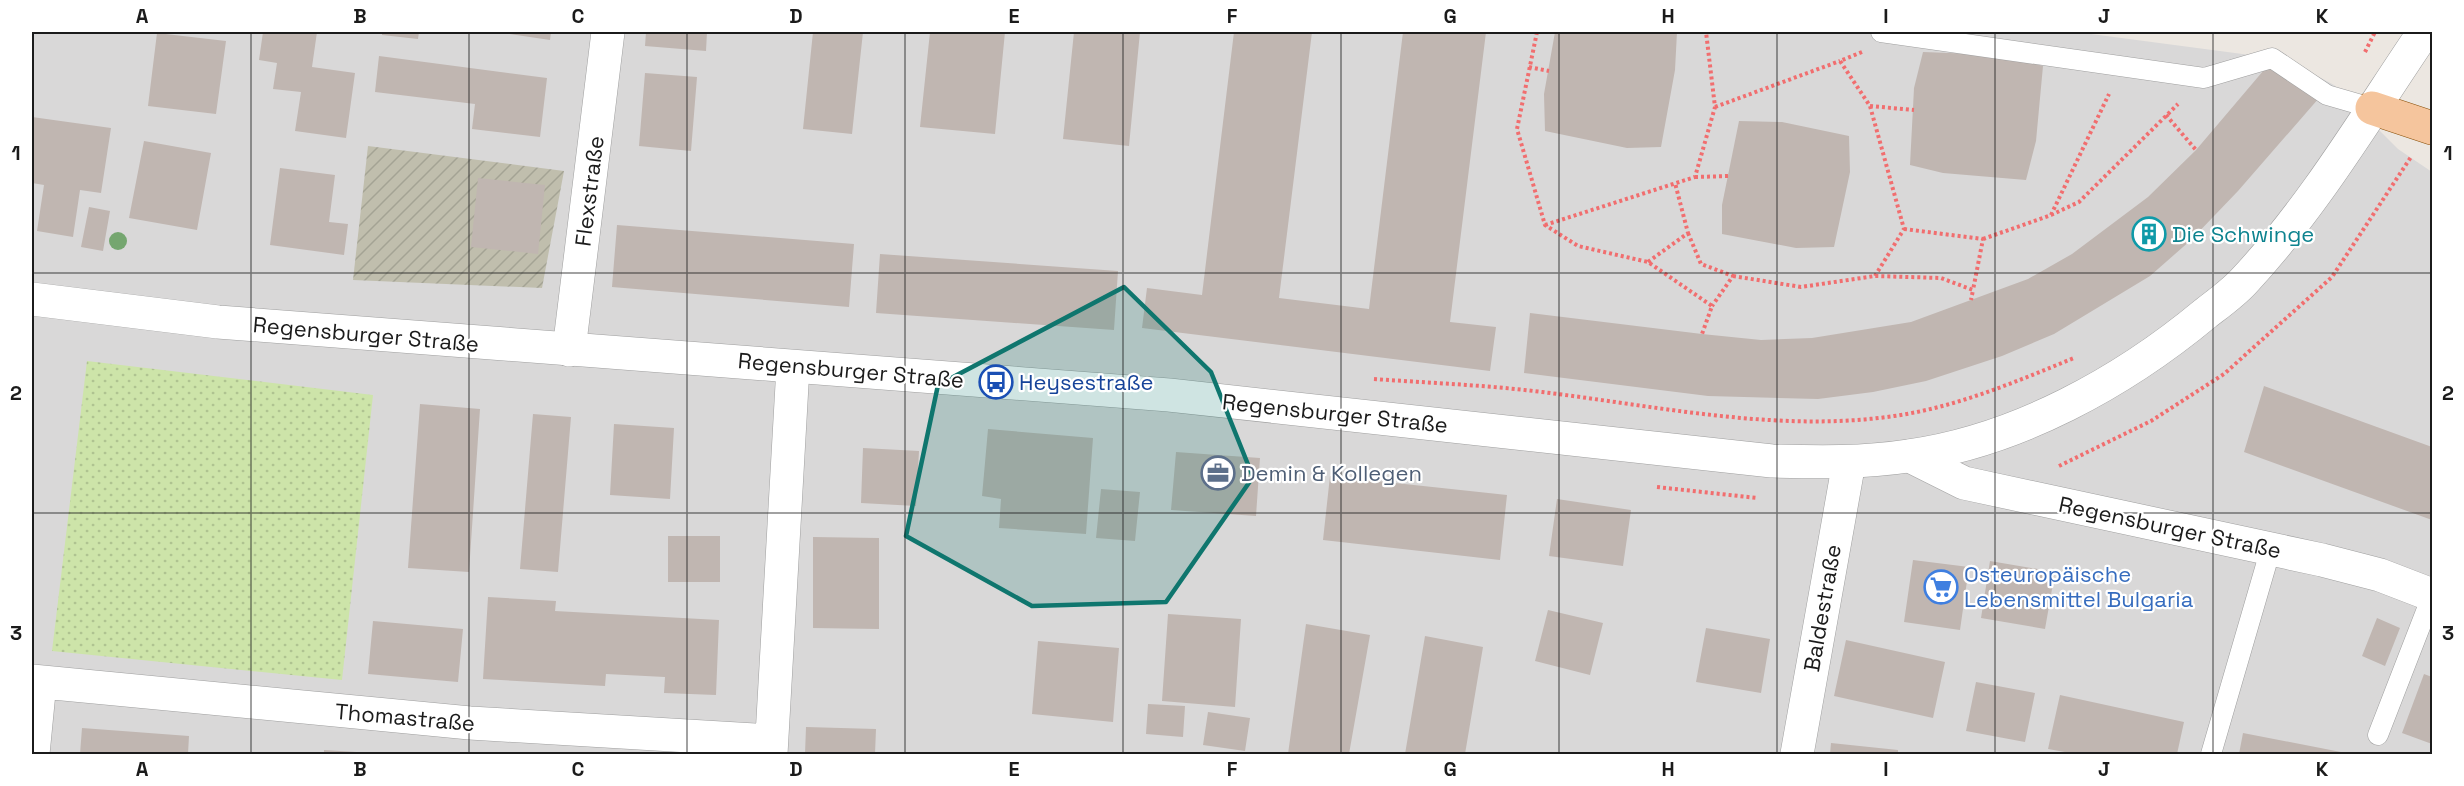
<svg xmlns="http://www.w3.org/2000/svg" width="2464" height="786" viewBox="0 0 2464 786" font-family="'Space Grotesk',sans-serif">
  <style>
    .residential { fill: #d9d8d8 }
    .construction { fill: url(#construction-furrows) }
    .grass { fill: url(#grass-dots) }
    .building { fill: #c0b6b1 }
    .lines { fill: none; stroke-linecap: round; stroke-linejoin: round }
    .service-casing { stroke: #9f9f9f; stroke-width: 21 }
    .minor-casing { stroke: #9f9f9f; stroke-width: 34 }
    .tertiary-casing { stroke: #9f9f9f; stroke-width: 34 }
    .primary-casing { stroke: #895009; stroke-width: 34 }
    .path { stroke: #f16e6f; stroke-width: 4; stroke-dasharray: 3 3; stroke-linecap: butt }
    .service { stroke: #fff; stroke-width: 20 }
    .minor { stroke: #fff; stroke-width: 33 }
    .tertiary { stroke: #fff; stroke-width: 33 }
    .primary { stroke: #f5c59d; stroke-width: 33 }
    .tree { fill: #75a66f }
    .marked { fill: #0f766e; fill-opacity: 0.2; stroke: #0f766e; stroke-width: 4.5; stroke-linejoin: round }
    .grid { fill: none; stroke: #1b1b1b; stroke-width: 1.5; stroke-opacity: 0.55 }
    .labels { text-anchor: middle; stroke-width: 4.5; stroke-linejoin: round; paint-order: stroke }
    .street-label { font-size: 22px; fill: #1b1b1b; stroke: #fff }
    .culture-label { font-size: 22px; fill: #0d838f; stroke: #fff; text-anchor: start }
    .transit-label { font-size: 22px; fill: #164399; stroke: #fff; text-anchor: start }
    .service-label { font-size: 22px; fill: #4e5e75; stroke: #fff; text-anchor: start }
    .shop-label { font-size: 22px; fill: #366cbe; stroke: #fff; text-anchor: start }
    .neatline { fill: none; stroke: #1b1b1b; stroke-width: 2 }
    .grid-label { font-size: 20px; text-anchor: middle; font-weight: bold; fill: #1b1b1b }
  </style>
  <defs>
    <pattern id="construction-furrows" width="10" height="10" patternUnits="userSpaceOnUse" patternTransform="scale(1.5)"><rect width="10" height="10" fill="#c0bead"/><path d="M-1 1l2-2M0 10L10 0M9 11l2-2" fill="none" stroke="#a4a394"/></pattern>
    <pattern id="grass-dots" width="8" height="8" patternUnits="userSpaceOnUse" patternTransform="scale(1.5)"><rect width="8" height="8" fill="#cde4a9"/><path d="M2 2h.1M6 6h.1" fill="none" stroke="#afc391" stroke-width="1.8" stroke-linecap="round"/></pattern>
  </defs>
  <rect width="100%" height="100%" fill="#ece7e1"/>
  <!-- residential -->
  <path class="residential" d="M32 32H2076L2250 55 2304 69 2334 85 2398 149 2432 172V754H32Z"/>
  <!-- construction -->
  <path class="construction" d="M368 146 564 171 542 288 353 280Z"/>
  <!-- grass -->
  <path class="grass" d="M87 361 373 395 342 680 52 651Z"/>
  <!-- building -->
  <path class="building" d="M263 32H317L312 67 355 73 346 138 295 131 301 92 273 89 277 63 259 60Z
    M382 32H419L418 39 382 35Z
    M496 32H551L550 40Z
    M646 32H707L706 51 645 46Z
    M813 32H863L852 134 803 129Z
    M930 32H1005L995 134 920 127Z
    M1074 32H1140L1129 146 1063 139Z
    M1234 32H1312L1279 298 1369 309 1403 32H1486L1450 322 1496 327 1490 371 1142 328 1147 288 1202 295Z
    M1555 32H1677L1675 70 1661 147 1627 148 1545 131 1544 94Z
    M157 33 226 41 216 114 148 106Z
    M1923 52 2001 55 2043 66 2036 141 2026 180 1943 173 1910 165 1914 88Z
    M379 56 547 78 540 137 472 129 475 104 375 92Z
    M2269 64 2319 98 2238 191 2191 240 2150 276 2054 334 2002 356 1926 381 1873 392 1818 399 1708 396 1524 373 1530 313 1702 334 1761 340 1812 338 1911 322 2028 279 2072 254 2148 197 2196 150Z
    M645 73 697 77 691 151 639 146Z
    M32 117 111 128 101 193 80 190 73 237 37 231 44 185 32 183Z
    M1739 121 1782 122 1849 136 1850 172 1834 247 1796 248 1722 234V205Z
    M144 141 211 153 197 230 129 218Z
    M280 168 335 175 329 222 348 224 344 255 270 245Z
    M478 178 545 185 538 254 471 247Z
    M89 207 110 211 103 251 81 247Z
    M617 225 854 244 849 307 612 287Z
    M880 254 1118 271 1114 330 876 313Z
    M2264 386 2432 447V520L2244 452Z
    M420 404 480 409 469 572 408 568Z
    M533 414 571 417 558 572 520 569Z
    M614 424 674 428 670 499 610 495Z
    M988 429 1093 438 1086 534 999 528 1001 499 982 496Z
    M863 448 919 451 916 506 861 503Z
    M1176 452 1260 458 1256 516 1171 510Z
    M1330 476 1507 495 1500 560 1323 540Z
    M1101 489 1140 492 1135 541 1096 538Z
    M1557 499 1631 510 1623 566 1549 556Z
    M668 536H720V582H668Z
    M813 537 879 538V629L813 628Z
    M1913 560 1969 567 1960 630 1904 622Z
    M1990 561 2055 572 2045 629 1981 618Z
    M488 597 556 601 555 611 719 620 716 695 664 693 665 677 606 674 605 686 483 679Z
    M1548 610 1603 623 1590 675 1535 661Z
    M1168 614 1241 619 1235 707 1162 701Z
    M2377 618 2400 628 2385 666 2362 656Z
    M373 621 463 629 458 682 368 674Z
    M1306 624 1370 635 1349 754H1288Z
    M1706 628 1770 639 1761 693 1696 682Z
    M1425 636 1483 647 1465 754H1405Z
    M1846 640 1945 662 1933 718 1834 696Z
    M1038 641 1119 648 1113 722 1032 714Z
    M2424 674 2432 677V744L2402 733Z
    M1976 682 2035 693 2025 742 1966 731Z
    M2060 695 2184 722 2177 754H2076L2048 749Z
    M1148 704 1185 706 1183 737 1146 734Z
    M1208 712 1250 718 1245 751 1203 745Z
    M806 727 876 729 875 754H805Z
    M82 728 189 736 188 754H80Z
    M2243 733 2346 753V754H2239Z
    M1831 743 1898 750V754H1830Z
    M324 750 373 753V754H324Z"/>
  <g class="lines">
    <!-- service casing -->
    <g class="service-casing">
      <path id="service" d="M1881 32 2204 78 2272 58 2327 95 2372 108
        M2378 735 2432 596
        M2211 754 2271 548"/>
    </g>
    <!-- minor casing -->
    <g class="minor-casing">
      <path id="minor" d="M569 350 608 32
        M1910 456 1964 483 2322 560 2380 575 2432 595
        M32 681 470 723 771 741
        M33 754 40 682
        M771 754 793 367
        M1797 754 1849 462"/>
    </g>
    <!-- tertiary casing -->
    <g class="tertiary-casing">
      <path id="tertiary" d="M32 299 218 322 1169 395 1772 461C1818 462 1863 463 1908 456 2017 441 2123 382 2206 313 2219 303 2233 293 2244 281 2314 206 2367 116 2424 32"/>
    </g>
    <!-- primary casing -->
    <g class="primary-casing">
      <path id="primary" d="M2372 108 2432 128"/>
    </g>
    <!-- path -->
    <path class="path" d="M1537 32 1517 129 1545 225 1578 246 1648 262 1712 306 1702 334
      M1862 52 1840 61 1870 106 1904 229 1875 276
      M2365 52 2375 32
      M1529 67 1549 71
      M1870 106 1914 110
      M1715 107 1840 61
      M2166 115 2196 150
      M1695 177 1729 176
      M2051 215 2079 202 2178 104
      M1545 225 1695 177 1715 107 1706 32
      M1904 229 1983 239 1973 290
      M1688 233 1701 264 1733 276 1712 306
      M1983 239 2051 215 2109 94
      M1648 262 1688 233 1675 183
      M1733 276 1801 287 1875 276 1941 278 1973 290 1971 300
      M1374 379C1430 383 1486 385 1542 392 1657 406 1778 433 1894 416 1957 407 2015 382 2074 358
      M2059 466 2151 421 2224 374 2332 277 2411 157
      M1657 487 1757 498"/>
    <!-- service -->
    <use href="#service" class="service"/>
    <!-- minor -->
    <use href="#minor" class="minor"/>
    <!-- tertiary -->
    <use href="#tertiary" class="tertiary"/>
    <!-- primary -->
    <use href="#primary" class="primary"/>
  </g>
  <!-- trees -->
  <circle class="tree" cx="118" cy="241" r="9"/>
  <!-- marked area -->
  <path class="marked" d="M1124 287 1211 372 1253 477 1166 602 1032 606 906 536 938 385Z"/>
  <!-- grid -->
  <path class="grid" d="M251 32V754M469 32V754M687 32V754M905 32V754M1123 32V754M1341 32V754M1559 32V754M1777 32V754M1995 32V754M2213 32V754M32 273H2432M32 513H2432"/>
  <!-- icons -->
  <defs>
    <g id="building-ring" transform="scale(1.725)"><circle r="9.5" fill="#fff" stroke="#0f9aa8" stroke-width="1.5"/><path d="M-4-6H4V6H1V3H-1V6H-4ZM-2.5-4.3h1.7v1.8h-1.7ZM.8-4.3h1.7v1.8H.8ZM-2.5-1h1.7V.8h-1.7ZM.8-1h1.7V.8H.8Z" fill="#0f9aa8"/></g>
    <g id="bus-ring" transform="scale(1.725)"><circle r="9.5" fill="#fff" stroke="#1a4fb4" stroke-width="1.5"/><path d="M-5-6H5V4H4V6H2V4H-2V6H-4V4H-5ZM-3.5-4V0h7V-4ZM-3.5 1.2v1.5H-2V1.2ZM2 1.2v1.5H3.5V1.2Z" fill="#1a4fb4"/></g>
    <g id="office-ring" transform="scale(1.725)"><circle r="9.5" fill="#fff" stroke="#5c6f8a" stroke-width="1.5"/><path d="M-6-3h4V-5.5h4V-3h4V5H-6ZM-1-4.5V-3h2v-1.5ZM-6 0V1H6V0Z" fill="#5c6f8a"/></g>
    <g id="supermarket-ring" transform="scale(1.725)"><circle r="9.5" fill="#fff" stroke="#3f7fe0" stroke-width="1.5"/><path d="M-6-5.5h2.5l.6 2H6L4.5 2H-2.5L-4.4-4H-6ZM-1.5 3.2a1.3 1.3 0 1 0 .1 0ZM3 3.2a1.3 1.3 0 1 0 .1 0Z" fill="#3f7fe0"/></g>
  </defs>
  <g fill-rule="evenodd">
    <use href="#building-ring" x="2149" y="234"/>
    <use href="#bus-ring" x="996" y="382"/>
    <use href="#office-ring" x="1218" y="473"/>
    <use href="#supermarket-ring" x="1941" y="587"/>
  </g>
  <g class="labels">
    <!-- street labels -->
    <g class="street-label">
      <text transform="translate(589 191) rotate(-83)" y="8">Flexstraße</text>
      <text transform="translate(366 334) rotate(5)" y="8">Regensburger Straße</text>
      <text transform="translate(851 370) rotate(5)" y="8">Regensburger Straße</text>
      <text transform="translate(1335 413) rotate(6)" y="8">Regensburger Straße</text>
      <text transform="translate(2170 527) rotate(12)" y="8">Regensburger Straße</text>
      <text transform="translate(1822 608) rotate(-80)" y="8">Baldestraße</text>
      <text transform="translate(405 717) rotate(5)" y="8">Thomastraße</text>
    </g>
    <!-- culture labels -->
    <g class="culture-label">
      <text x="2172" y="242">Die Schwinge</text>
    </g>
    <!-- transit labels -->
    <g class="transit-label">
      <text x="1019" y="390">Heysestraße</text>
    </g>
    <!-- service labels -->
    <g class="service-label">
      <text x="1241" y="481">Demin &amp; Kollegen</text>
    </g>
    <!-- shop labels -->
    <g class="shop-label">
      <text x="1964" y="582">Osteuropäische<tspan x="1964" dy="25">Lebensmittel Bulgaria</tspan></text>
    </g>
  </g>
  <!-- border -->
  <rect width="2464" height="786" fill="none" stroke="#ffffff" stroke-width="66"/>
  <rect x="33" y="33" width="2398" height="720" class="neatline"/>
  <g class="grid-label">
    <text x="142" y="23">A</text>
    <text x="360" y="23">B</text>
    <text x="578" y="23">C</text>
    <text x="796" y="23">D</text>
    <text x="1014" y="23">E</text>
    <text x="1232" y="23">F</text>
    <text x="1450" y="23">G</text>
    <text x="1668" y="23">H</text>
    <text x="1886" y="23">I</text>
    <text x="2104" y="23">J</text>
    <text x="2322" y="23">K</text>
    <text x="16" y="160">1</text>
    <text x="2448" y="160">1</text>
    <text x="16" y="400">2</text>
    <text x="2448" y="400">2</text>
    <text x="16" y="640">3</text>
    <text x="2448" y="640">3</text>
    <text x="142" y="776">A</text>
    <text x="360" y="776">B</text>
    <text x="578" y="776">C</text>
    <text x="796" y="776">D</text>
    <text x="1014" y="776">E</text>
    <text x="1232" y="776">F</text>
    <text x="1450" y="776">G</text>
    <text x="1668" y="776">H</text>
    <text x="1886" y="776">I</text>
    <text x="2104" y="776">J</text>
    <text x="2322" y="776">K</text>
  </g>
</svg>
